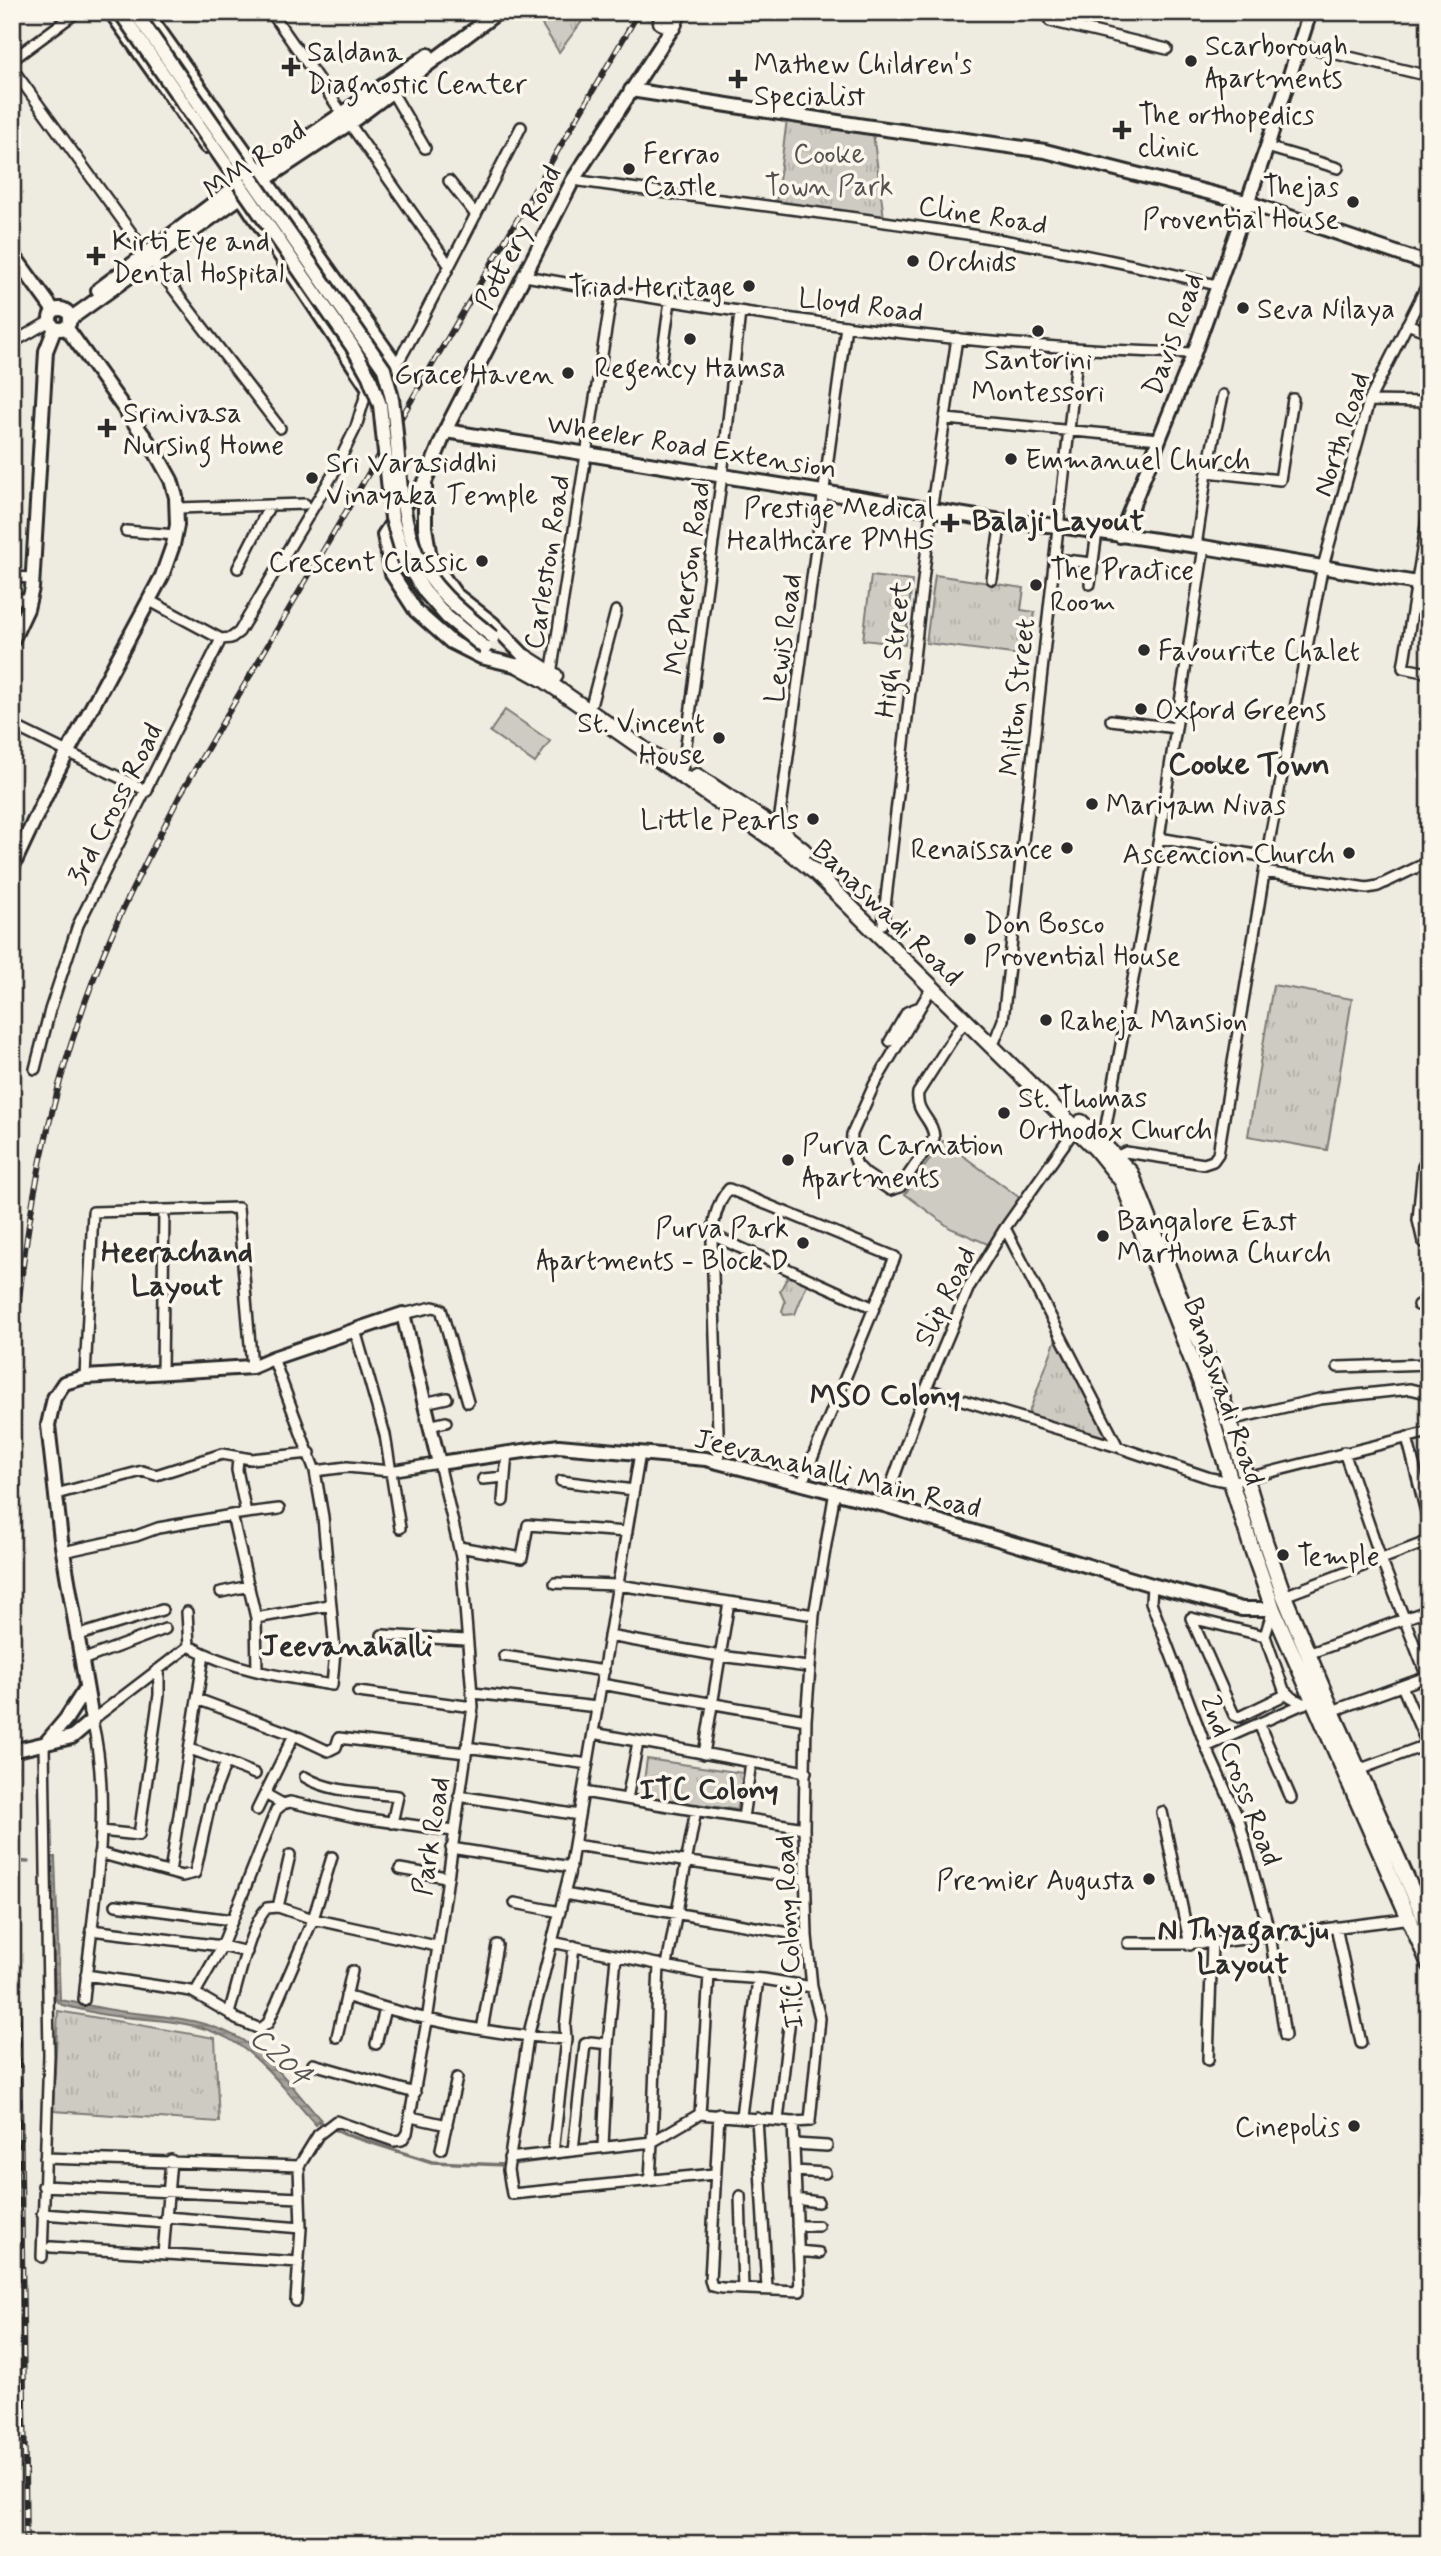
<svg xmlns="http://www.w3.org/2000/svg" width="1441" height="2556" viewBox="0 0 1441 2556" font-family="Mynerve,sans-serif">
  <style>
    .grass { fill: #cecbc2; stroke: #7c7b76; stroke-width: 2 }
    .park { fill: url(#park-tufts); stroke: #7c7b76; stroke-width: 2 }
    .water { fill: url(#water-rules); stroke: #74726e; stroke-width: 2 }
    .lines { fill: none; stroke-linecap: round; stroke-linejoin: round }
    .stream { stroke: #74726e; stroke-width: 3.5 }
    .primary-tunnel { stroke: #c7c5bc; stroke-width: 14; stroke-dasharray: 14 7; stroke-linecap: butt }
    .minor-casing { stroke: #2b2b2b; stroke-width: 14 }
    .tertiary-casing { stroke: #2b2b2b; stroke-width: 18 }
    .secondary-casing { stroke: #2b2b2b; stroke-width: 18 }
    .primary-casing { stroke: #2b2b2b; stroke-width: 19 }
    .minor { stroke: #fbf7ec; stroke-width: 9 }
    .tertiary { stroke: #fbf7ec; stroke-width: 12 }
    .secondary { stroke: #fbf7ec; stroke-width: 12 }
    .primary { stroke: #fbf7ec; stroke-width: 14 }
    .rail-casing { stroke: #2b2b2b; stroke-width: 6 }
    .rail { stroke: #fbf7ec; stroke-width: 3.5; stroke-dasharray: 10; stroke-linecap: butt }
    .secondary-bridge-casing { stroke: #2b2b2b; stroke-width: 18; stroke-linecap: butt }
    .secondary-bridge { stroke: #fbf7ec; stroke-width: 12 }
    .poi-dot { fill: #2b2b2b; stroke: #fbf7ec; stroke-width: 2.5 }
    .labels { text-anchor: middle; stroke-width: 7; stroke-linejoin: round; paint-order: stroke }
    .poi-label { font-size: 28px; fill: #2b2b2b; stroke: #fbf7ec; text-anchor: start }
    .park-label { font-size: 28px; fill: #545351; stroke: #fbf7ec }
    .street-label { font-size: 28px; fill: #2b2b2b; stroke: #fbf7ec }
    .neighbourhood-label { font-size: 30px; font-weight: bold; fill: #2b2b2b; stroke: #fbf7ec }
    .water-label { font-size: 30px; font-style: italic; fill: #555552; stroke: #fbf7ec }
    .quarter-label { font-size: 32px; font-weight: bold; fill: #2b2b2b; stroke: #fbf7ec }
  </style>
  <defs>
    <pattern id="park-tufts" width="24" height="20" patternUnits="userSpaceOnUse" patternTransform="scale(1.75)"><rect width="24" height="20" fill="#cecbc2"/><path d="M3 7l-1-3M5 7V3M7 7l1-3M15 17l-1-3M17 17v-4M19 17l1-3" fill="none" stroke="#b1aea7"/></pattern>
    <pattern id="water-rules" width="6" height="5" patternUnits="userSpaceOnUse" patternTransform="scale(1.75)"><rect width="6" height="5" fill="#a4a29a"/><path d="M0 2.5h6" fill="none" stroke="#86847e"/></pattern>
  </defs>
  <rect width="100%" height="100%" fill="#eeebe0"/>
  <filter id="ink" filterUnits="userSpaceOnUse"><feTurbulence type="fractalNoise" baseFrequency=".0143" numOctaves="2"/><feDisplacementMap in="SourceGraphic" scale="14" xChannelSelector="R" yChannelSelector="G"/><feConvolveMatrix kernelMatrix="1 2 1 2 8 2 1 2 1" color-interpolation-filters="sRGB"/></filter>
  <g filter="url(#ink)">
    <!-- grass -->
    <path class="grass" d="M505 710 550 741 535 763 490 732Z
      M943 1141 1020 1198 990 1245 950 1228 905 1194Z"/>
    <!-- park -->
    <path class="park" d="M534 12H589L559 52Z
      M787 119 873 133 884 218 776 204Z
      M935 575 1024 588 1021 610 1035 612 1028 656 926 643Z
      M871 576 912 581 905 645 863 640Z
      M1273 985 1352 999 1327 1150 1248 1136Z
      M788 1276 807 1284 795 1314 784 1315 782 1311 785 1302 780 1291Z
      M1056 1339 1107 1438 1028 1415Z
      M647 1759 743 1773 738 1810 642 1796Z
      M58 2011 215 2038 219 2122 53 2111Z"/>
    <!-- water -->
    <path class="water" d="M50 1857H55L60 2000C80 2003 99 2008 118 2011 164 2017 212 2017 251 2046 278 2065 299 2096 321 2120L316 2125C290 2096 264 2059 229 2039 193 2019 153 2021 114 2016 97 2014 79 2009 62 2005L56 2000 55 1985Z"/>
    <g class="lines">
      <!-- stream -->
      <path class="stream" d="M12 1861 28 1862
        M318 2121 344 2134 432 2162 505 2165 610 2151"/>
      <!-- primary-tunnel -->
      <path class="primary-tunnel" d="M646 12 661 22"/>
      <!-- minor casing -->
      <g class="minor-casing">
        <path id="minor" d="M271 12 449 265
          M1052 12 1050 21 1167 49
          M1299 45 1429 76
          M12 60 77 12
          M12 68 146 253 280 428
          M392 92 425 148
          M1267 147 1338 168
          M573 180C788 211 1005 230 1216 285
          M449 181 476 215
          M525 276C746 315 969 349 1194 353
          M1407 324 1428 332
          M12 343 50 321
          M662 358 670 301
          M395 363 401 357 422 319 521 127
          M1369 401 1429 402
          M946 419 1159 439
          M1207 472 1223 395
          M1429 507 1403 668 1429 673
          M178 508 305 504
          M126 531 176 535
          M1196 546 1207 472 1280 480 1293 399
          M1055 559 1093 563
          M238 568 270 505
          M12 577 33 578
          M992 579 1001 521
          M1090 584 1097 532
          M12 599H30
          M150 601 221 639
          M221 639 231 638 239 632 332 476 356 427 368 387
          M551 674 612 292
          M592 702 616 611
          M1111 720 1176 728
          M12 725 147 791
          M683 767 722 475 740 312
          M778 830 846 326
          M1159 838 1267 857
          M1264 872 1367 888 1378 886 1422 865 1429 866
          M883 924 931 512 957 338
          M932 987 874 1085 852 1134 851 1149 857 1165 866 1174 890 1190 900 1187 934 1138C934 1120 915 1113 918 1093L958 1030 966 1022
          M890 1041 907 1012 917 1008
          M988 1045 995 1040 1003 1020 1078 349
          M35 1069 50 1010 78 925 221 639
          M1078 1125 1005 1228 1118 1447
          M1103 1142 1159 838 1204 547
          M1114 1158 1126 1152 1204 1164 1213 1161 1218 1154 1270 837 1322 570 1369 401 1429 281
          M712 1235 874 1308
          M1423 1242 1418 1220 1423 1166 1429 1162
          M1418 1305H1429
          M403 1314 433 1307 441 1309 468 1402
          M355 1330 385 1435 400 1528
          M1338 1367 1429 1364
          M162 1373 164 1210
          M85 1377 93 1212 238 1208 252 1367
          M926 1389 1118 1447 1210 1478 1231 1482 1429 1432
          M424 1403 447 1398
          M1225 1421 1320 1399 1410 1389 1426 1393
          M429 1426 446 1422
          M1407 1437 1429 1524
          M1344 1452 1381 1559 1427 1677
          M640 1453 569 1875 528 2037 508 2170 512 2194 714 2174
          M238 1458 237 1470 246 1513 232 1515 256 1618 257 1671
          M719 1462 712 1242C713 1223 716 1203 729 1189L895 1257 802 1483
          M483 1479 505 1477
          M561 1481 634 1490
          M56 1494 142 1471 156 1475 222 1454 251 1459 310 1453
          M503 1501 507 1452
          M884 1505 926 1389 969 1287 1005 1228
          M246 1513 279 1509
          M459 1547 522 1558 528 1525 627 1532
          M63 1552 136 1536 158 1528 232 1515
          M555 1583 618 1585 814 1615
          M1152 1585 1151 1602 1206 1747 1239 1820 1270 1934 1285 2036
          M221 1592 249 1586
          M1284 1596 1429 1541
          M1273 1609 1265 1636 1284 1690 1291 1697 1304 1704
          M187 1612 189 1646
          M256 1618 329 1605
          M79 1635 162 1610
          M382 1635 466 1640
          M609 1636 720 1656 808 1667
          M1265 1636 1191 1618 1234 1715 1239 1717 1287 1694
          M1308 1654 1429 1610
          M504 1656 604 1671
          M82 1660 165 1629
          M601 1684 806 1720
          M1402 1686 1427 1744
          M358 1692 473 1707
          M473 1693 597 1707
          M197 1699 294 1735 328 1751 336 1747 339 1738 466 1753
          M1332 1711 1429 1676
          M1259 1724 1291 1798
          M593 1733 806 1772
          M466 1747 588 1764
          M1206 1747 1312 1700
          M704 1754 729 1602
          M226 1762 255 1774
          M1358 1770 1429 1744
          M305 1777C331 1793 368 1792 398 1796L392 1823
          M583 1792 804 1828
          M265 1794 283 1804
          M459 1796 579 1815
          M627 1799 638 1742
          M257 1810 294 1735
          M1162 1812 1190 1945
          M743 1818 751 1762
          M101 1831 139 1835 159 1695V1669
          M574 1845 805 1879
          M451 1848 571 1867
          M99 1853 182 1876 195 1873 210 1804 226 1762 190 1749
          M332 1857 313 1919 268 2023 260 2029 236 2019 229 2013C237 1988 250 1924 267 1908L278 1907 313 1919 436 1946
          M400 1869 446 1877
          M170 1872 204 1655
          M564 1894 807 1936
          M515 1903 560 1912
          M116 1905 232 1920
          M278 1907 290 1855
          M1336 1927 1361 2043
          M91 1930 222 1946 247 1952
          M552 1942 709 1975 764 1979 812 1987
          M1128 1943H1212L1412 1918
          M667 1965 696 1810
          M86 1975 191 1991 229 2013
          M195 1993 222 1946 276 1810 283 1804 290 1802 355 1817 453 1831
          M346 1996C419 2020 490 2035 566 2039
          M84 2000C92 1909 114 1811 92 1720L189 1646C233 1670 283 1677 332 1685L335 1651 323 1517 315 1471 273 1358
          M482 2030 497 1945
          M337 2037 352 1971
          M376 2044 385 2009
          M1208 2060 1212 1943
          M313 2064 415 2093
          M700 2114 709 1975
          M719 2114 710 2280 712 2286 722 2288 800 2291 793 2122
          M741 2116 758 1979
          M411 2117 447 2125
          M757 2118 767 2288
          M778 2120 794 1984
          M794 2144 827 2146
          M603 2146 608 2044 616 1957
          M441 2149 457 2078
          M573 2150 585 2044 591 2042 608 2044
          M553 2153 566 2039 565 2026 574 1946
          M45 2158 299 2166 318 2135 336 2121 394 2141 402 2140 407 2133 427 2021 473 1707 461 1557 439 1463 390 1471 347 1467 315 1471
          M509 2158 652 2142 659 1964
          M795 2171 825 2173
          M650 2180 652 2142 700 2114 793 2122 810 2121 820 2018 812 1987 807 1936 804 1828 806 1720 814 1615 835 1491
          M43 2186 300 2198 299 2166
          M740 2196 743 2288
          M796 2199 818 2202
          M42 2214 165 2223
          M166 2217 301 2228
          M797 2226H818
          M51 2247 299 2262
          M798 2251 819 2253
          M163 2254 171 2160
          M42 2257 49 2055 44 1745
          M296 2301 301 2228 300 2198"/>
      </g>
      <!-- tertiary casing -->
      <g class="tertiary-casing">
        <path id="tertiary" d="M111 12 206 146
          M146 12 395 363 380 381 368 387 242 198
          M631 90 864 126 1045 151 1246 202 1429 264
          M12 253 54 311
          M98 290 235 187 428 55
          M50 319a10 10 0 1 1 20 0a10 10 0 1 1-20 0Z
          M70 319 264 180 350 123 498 12
          M446 431 1001 521 1059 526 1204 547 1429 585
          M1120 536 1194 353 1267 147 1310 12
          M12 641 27 609 32 588 46 351 55 328
          M12 868 56 774 162 576 173 545 177 525 176 497 171 480 156 453 66 327
          M44 1745 66 1719 86 1688
          M21 1749 72 1737 92 1720 61 1540 48 1425 54 1398 64 1383 85 1377 252 1367 273 1358 403 1314 439 1463 559 1446 706 1459 884 1505 1152 1585 1242 1609H1273"/>
      </g>
      <!-- secondary casing -->
      <g class="secondary-casing">
        <path id="secondary" d="M425 482V527L430 558 455 594 492 623 525 657
          M519 666 481 657 451 642 416 611 392 574 384 535 398 514 425 482 448 425 573 180 673 27"/>
      </g>
      <!-- primary casing -->
      <g class="primary-casing">
        <path id="primary" d="M661 22 673 27 679 12
          M525 657 555 676
          M519 666 546 681 788 850 816 873 1096 1149 1122 1181 1200 1381 1251 1546 1273 1609 1429 1964
          M697 776 778 830 804 851
          M1081 1122 1131 1173 1180 1297 1216 1377 1265 1541 1284 1596 1332 1711 1429 1928"/>
      </g>
      <!-- minor -->
      <use href="#minor" class="minor"/>
      <!-- tertiary -->
      <use href="#tertiary" class="tertiary"/>
      <!-- secondary -->
      <use href="#secondary" class="secondary"/>
      <!-- primary -->
      <use href="#primary" class="primary"/>
      <!-- rail casing -->
      <g class="rail-casing">
        <path id="rail" d="M12 1405C17 1242 49 1078 114 929 134 883 158 839 180 795L639 12
          M12 1508 26 2544"/>
      </g>
      <!-- rail -->
      <use href="#rail" class="rail"/>
      <!-- secondary-bridge casing -->
      <g class="secondary-bridge-casing">
        <path id="secondary-bridge" d="M120 12 352 346 369 376 380 405 392 518 405 562 425 592 447 617 485 648
          M135 12 384 369C387 381 392 394 393 406 400 455 397 509 417 555 432 590 465 614 493 637"/>
      </g>
      <!-- secondary-bridge -->
      <use href="#secondary-bridge" class="secondary-bridge"/>
    </g>
  </g>
  <!-- markers -->
  <g class="poi-dot">
    <circle cx="1191" cy="61" r="7"/>
    <path d="M287.5 56.5h7v7h7v7h-7v7h-7v-7h-7v-7h7z"/>
    <path d="M734.5 68.5h7v7h7v7h-7v7h-7v-7h-7v-7h7z"/>
    <path d="M1118.5 119.5h7v7h7v7h-7v7h-7v-7h-7v-7h7z"/>
    <circle cx="629" cy="169" r="7"/>
    <circle cx="1353" cy="202" r="7"/>
    <path d="M92.5 245.5h7v7h7v7h-7v7h-7v-7h-7v-7h7z"/>
    <circle cx="913" cy="261" r="7"/>
    <circle cx="749" cy="286" r="7"/>
    <circle cx="1243" cy="308" r="7"/>
    <circle cx="1038" cy="331" r="7"/>
    <circle cx="690" cy="339" r="7"/>
    <circle cx="568" cy="373" r="7"/>
    <path d="M103.5 417.5h7v7h7v7h-7v7h-7v-7h-7v-7h7z"/>
    <circle cx="1011" cy="459" r="7"/>
    <circle cx="312" cy="478" r="7"/>
    <path d="M946.5 512.5h7v7h7v7h-7v7h-7v-7h-7v-7h7z"/>
    <circle cx="482" cy="561" r="7"/>
    <circle cx="1036" cy="585" r="7"/>
    <circle cx="1144" cy="650" r="7"/>
    <circle cx="1141" cy="709" r="7"/>
    <circle cx="719" cy="738" r="7"/>
    <circle cx="1092" cy="804" r="7"/>
    <circle cx="813" cy="819" r="7"/>
    <circle cx="1067" cy="848" r="7"/>
    <circle cx="1349" cy="853" r="7"/>
    <circle cx="970" cy="939" r="7"/>
    <circle cx="1046" cy="1020" r="7"/>
    <circle cx="1004" cy="1113" r="7"/>
    <circle cx="788" cy="1160" r="7"/>
    <circle cx="1103" cy="1236" r="7"/>
    <circle cx="803" cy="1243" r="7"/>
    <circle cx="1283" cy="1555" r="7"/>
    <circle cx="1149" cy="1879" r="7"/>
    <circle cx="1354" cy="2126" r="7"/>
  </g>
  <g class="labels">
    <!-- poi labels -->
    <g class="poi-label">
      <text x="1205" y="55">Scarborough<tspan x="1205" dy="32">Apartments</tspan></text>
      <text x="307" y="61">Saldana<tspan x="307" dy="32">Diagnostic Center</tspan></text>
      <text x="754" y="73">Mathew Children's<tspan x="754" dy="32">Specialist</tspan></text>
      <text x="1138" y="124">The orthopedics<tspan x="1138" dy="32">clinic</tspan></text>
      <text x="643" y="163">Ferrao<tspan x="643" dy="32">Castle</tspan></text>
      <text x="1339" y="196" text-anchor="end">Thejas<tspan x="1339" dy="32">Provential House</tspan></text>
      <text x="112" y="250">Kirti Eye and<tspan x="112" dy="32">Dental Hospital</tspan></text>
      <text x="927" y="271">Orchids</text>
      <text x="735" y="296" text-anchor="end">Triad Heritage</text>
      <text x="1257" y="318">Seva Nilaya</text>
      <text x="1038" y="369" text-anchor="middle">Santorini<tspan x="1038" dy="32">Montessori</tspan></text>
      <text x="690" y="377" text-anchor="middle">Regency Hamsa</text>
      <text x="554" y="383" text-anchor="end">Grace Haven</text>
      <text x="123" y="422">Srinivasa<tspan x="123" dy="32">Nursing Home</tspan></text>
      <text x="1025" y="469">Emmanuel Church</text>
      <text x="326" y="472">Sri Varasiddhi<tspan x="326" dy="32">Vinayaka Temple</tspan></text>
      <text x="934" y="517" text-anchor="end">Prestige Medical<tspan x="934" dy="32">Healthcare PMHS</tspan></text>
      <text x="468" y="571" text-anchor="end">Crescent Classic</text>
      <text x="1050" y="579">The Practice<tspan x="1050" dy="32">Room</tspan></text>
      <text x="1158" y="660">Favourite Chalet</text>
      <text x="1155" y="719">Oxford Greens</text>
      <text x="705" y="732" text-anchor="end">St. Vincent<tspan x="705" dy="32">House</tspan></text>
      <text x="1106" y="814">Mariyam Nivas</text>
      <text x="799" y="829" text-anchor="end">Little Pearls</text>
      <text x="1053" y="858" text-anchor="end">Renaissance</text>
      <text x="1335" y="863" text-anchor="end">Ascencion Church</text>
      <text x="984" y="933">Don Bosco<tspan x="984" dy="32">Provential House</tspan></text>
      <text x="1060" y="1030">Raheja Mansion</text>
      <text x="1018" y="1107">St. Thomas<tspan x="1018" dy="32">Orthodox Church</tspan></text>
      <text x="802" y="1154">Purva Carnation<tspan x="802" dy="32">Apartments</tspan></text>
      <text x="1117" y="1230">Bangalore East<tspan x="1117" dy="32">Marthoma Church</tspan></text>
      <text x="789" y="1237" text-anchor="end">Purva Park<tspan x="789" dy="32">Apartments - Block D</tspan></text>
      <text x="1297" y="1565">Temple</text>
      <text x="1135" y="1889" text-anchor="end">Premier Augusta</text>
      <text x="1340" y="2136" text-anchor="end">Cinepolis</text>
    </g>
    <!-- park labels -->
    <g class="park-label">
      <text x="829" y="163">Cooke<tspan x="829" dy="32">Town Park</tspan></text>
    </g>
    <!-- street labels -->
    <g class="street-label">
      <text transform="translate(254 159) rotate(-34)" y="10">MM Road</text>
      <text transform="translate(983 214) rotate(9)" y="10">Cline Road</text>
      <text transform="translate(517 237) rotate(-63)" y="10">Pottery Road</text>
      <text transform="translate(861 304) rotate(7)" y="10">Lloyd Road</text>
      <text transform="translate(1172 334) rotate(-70)" y="10">Davis Road</text>
      <text transform="translate(1340 434) rotate(-72)" y="10">North Road</text>
      <text transform="translate(692 445) rotate(9)" y="10">Wheeler Road Extension</text>
      <text transform="translate(546 562) rotate(-81)" y="10">Carleston Road</text>
      <text transform="translate(686 578) rotate(-82)" y="10">McPherson Road</text>
      <text transform="translate(782 638) rotate(-82)" y="10">Lewis Road</text>
      <text transform="translate(892 649) rotate(-83)" y="10">High Street</text>
      <text transform="translate(1016 697) rotate(-84)" y="10">Milton Street</text>
      <text transform="translate(114 803) rotate(-63)" y="10">3rd Cross Road</text>
      <text transform="translate(888 912) rotate(44)" y="10">Banaswadi Road</text>
      <text transform="translate(944 1296) rotate(-64)" y="10">Slip Road</text>
      <text transform="translate(1225 1391) rotate(71)" y="10">Banaswadi Road</text>
      <text transform="translate(838 1472) rotate(14)" y="10">Jeevanahalli Main Road</text>
      <text transform="translate(1242 1780) rotate(69)" y="10">2nd Cross Road</text>
      <text transform="translate(430 1836) rotate(-81)" y="10">Park Road</text>
      <text transform="translate(788 1932) rotate(-93)" y="10">ITC Colony Road</text>
    </g>
    <!-- neighbourhood labels -->
    <g class="neighbourhood-label">
      <text x="1058" y="530">Balaji Layout</text>
      <text x="177" y="1261">Heerachand<tspan x="177" dy="34">Layout</tspan></text>
      <text x="885" y="1405">MSO Colony</text>
      <text x="347" y="1655">Jeevanahalli</text>
      <text x="709" y="1799">ITC Colony</text>
      <text x="1243" y="1939">N Thyagaraju<tspan x="1243" dy="34">Layout</tspan></text>
    </g>
    <!-- water labels -->
    <g class="water-label">
      <text transform="translate(281 2056) rotate(43)" y="10">C204</text>
    </g>
    <!-- quarter labels -->
    <g class="quarter-label">
      <text x="1249" y="774">Cooke Town</text>
    </g>
  </g>
  <!-- margin -->
  <rect width="1441" height="2556" fill="none" stroke="#fbf7ec" stroke-width="42"/>
  <rect x="21" y="21" width="1399" height="2514" fill="none" stroke="#2b2b2b" stroke-width="2.5" filter="url(#ink)"/>
</svg>
